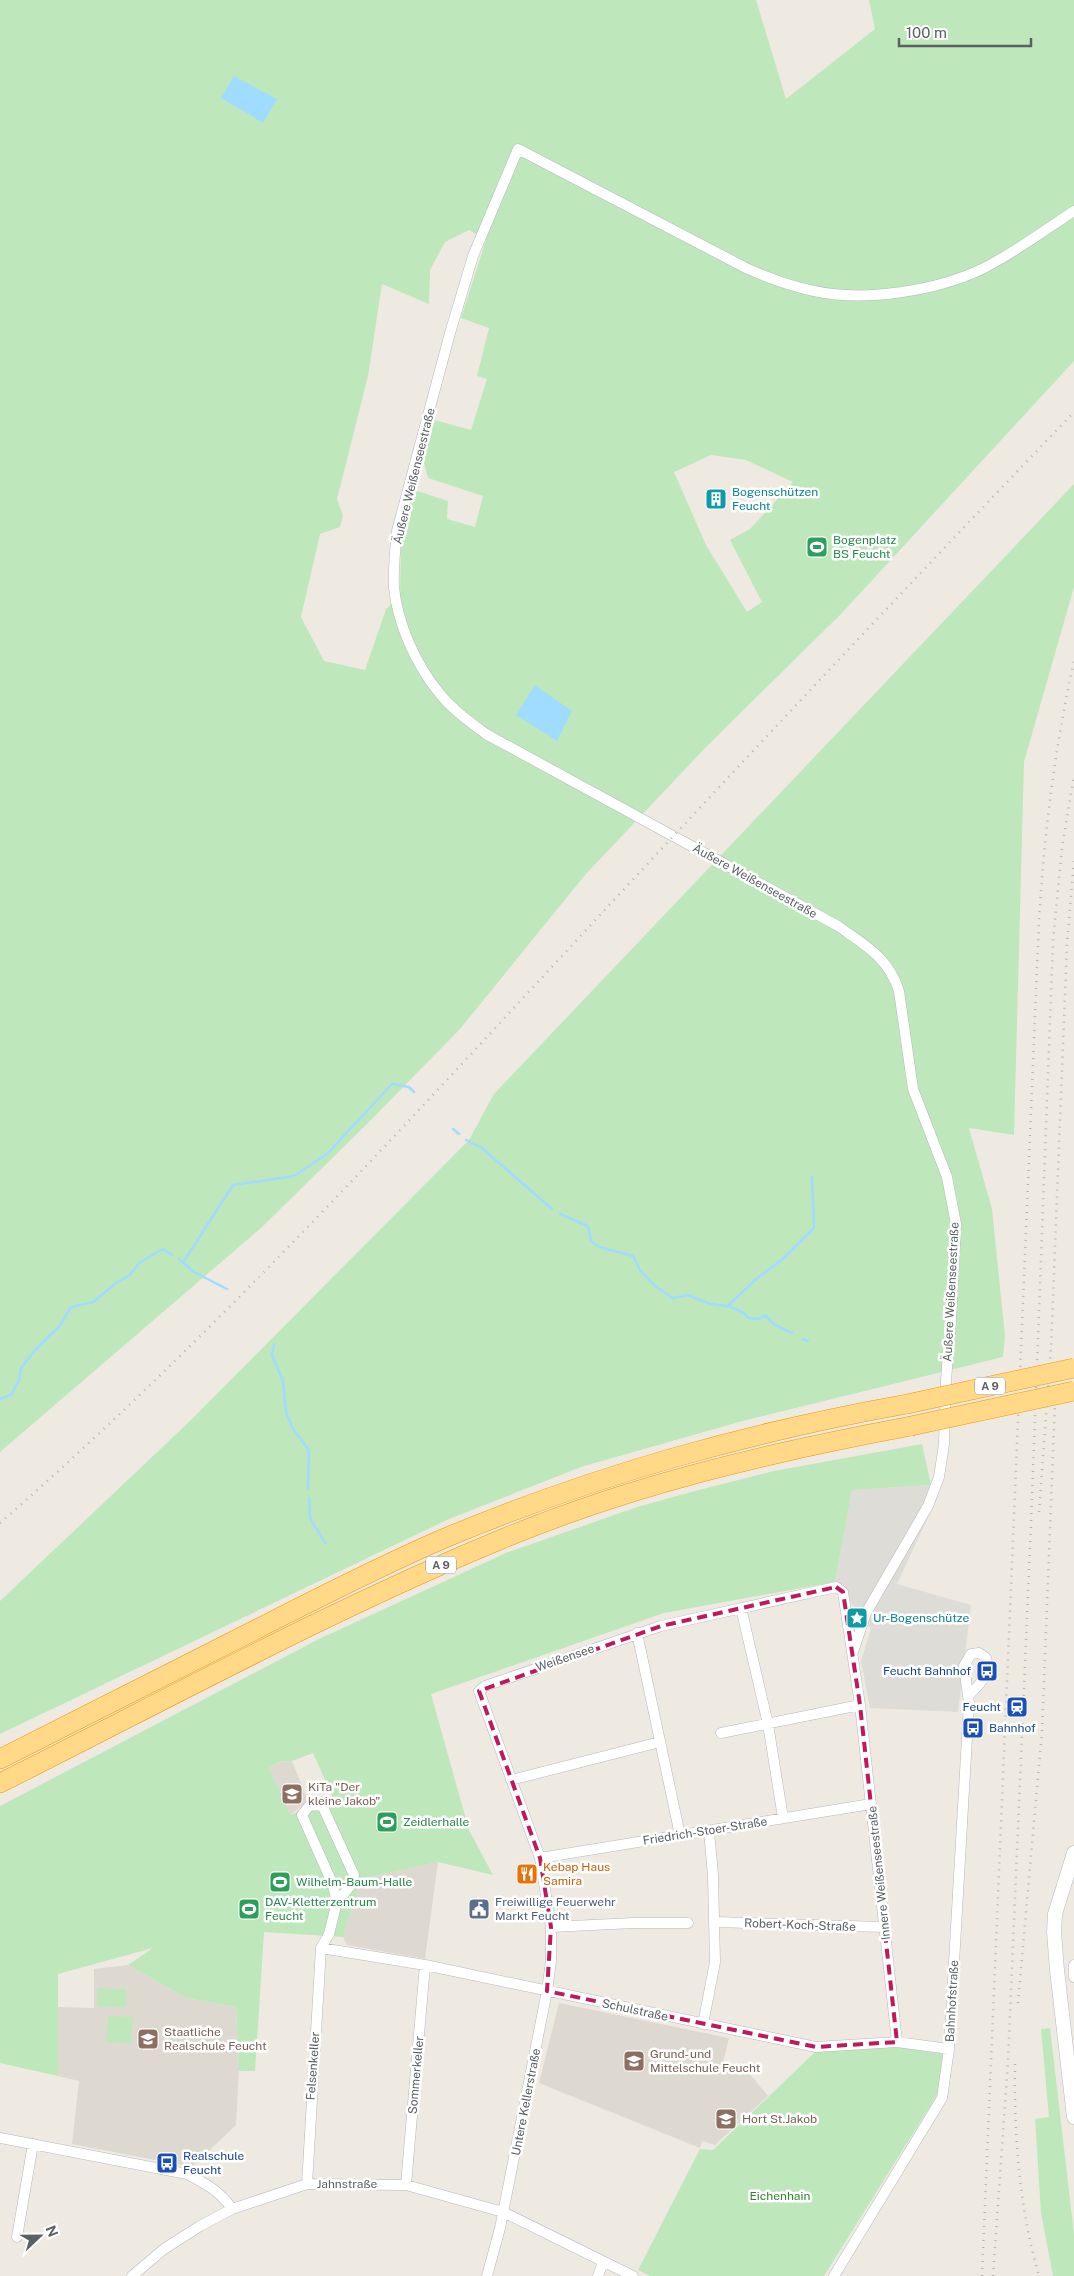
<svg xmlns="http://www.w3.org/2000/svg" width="1074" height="2276" viewBox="0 0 1074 2276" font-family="'Public Sans',sans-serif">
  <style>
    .industrial { fill: #dedcd6 }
    .education { fill: #ded9d0 }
    .green { fill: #bfe7bc; fill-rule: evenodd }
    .water { fill: #a0dcff }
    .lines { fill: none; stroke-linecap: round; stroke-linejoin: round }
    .stream { stroke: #a0dcff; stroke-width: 2.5 }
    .minor-casing { stroke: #b4b8bd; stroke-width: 11 }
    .secondary-casing { stroke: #b5babf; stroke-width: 15 }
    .motorway-casing { stroke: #ef9500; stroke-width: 20 }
    .minor { stroke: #fff; stroke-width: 10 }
    .secondary { stroke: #fff; stroke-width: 14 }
    .motorway { stroke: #ffd987; stroke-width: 19 }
    .rail { stroke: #b3b4b4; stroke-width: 2.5; stroke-dasharray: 1 6; stroke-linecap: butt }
    .motorway-bridge-casing { stroke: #ef9500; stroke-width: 20; stroke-linecap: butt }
    .motorway-bridge { stroke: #ffd987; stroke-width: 19 }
    .marked { fill: none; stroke: #c2185b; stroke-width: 4; stroke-dasharray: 10 6; stroke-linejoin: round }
    .labels { text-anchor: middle; stroke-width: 5; stroke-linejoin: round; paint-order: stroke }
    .shield { fill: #fff; stroke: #8c8f92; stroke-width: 1 }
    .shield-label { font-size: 11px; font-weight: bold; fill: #5a5f63 }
    .street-label { font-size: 12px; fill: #5a5f63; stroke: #fff }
    .culture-label { font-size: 12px; fill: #0d838f; stroke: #fff; text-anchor: start }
    .leisure-label { font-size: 12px; fill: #27864d; stroke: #fff; text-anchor: start }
    .transit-label { font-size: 12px; fill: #164399; stroke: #fff; text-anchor: end }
    .education-label { font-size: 12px; fill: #785e54; stroke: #fff; text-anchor: start }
    .food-label { font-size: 12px; fill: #c56008; stroke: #fff; text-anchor: start }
    .service-label { font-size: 12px; fill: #4e5e75; stroke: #fff; text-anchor: start }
    .park-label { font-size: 12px; fill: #318530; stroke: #fff }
  </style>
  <rect width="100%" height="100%" fill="#eeeae1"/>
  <!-- industrial -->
  <path class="industrial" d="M931 1485 930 1513 897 1584 971 1605 958 1712 870 1708 861 1661 871 1629 835 1582 852 1490Z"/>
  <!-- education -->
  <path class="education" d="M292 1761 308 1801 289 1816 269 1768 278 1762Z
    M438 1862 425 1959 347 1945 343 1937 361 1879Z
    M128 1965 186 1998 236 2007 239 2071 236 2125 192 2167 72 2144 79 2081 58 2076V2007L94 2008V1969Z
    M559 2003 729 2038 723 2063 745 2068 768 2096 715 2145 702 2141 700 2148 539 2083Z"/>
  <!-- green -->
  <path class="green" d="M0 0H756L786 99 875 29 869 0H1074V361L841 614 707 746 585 875 460 1029 368 1123 261 1228 0 1452ZM469 230 486 240 461 318 489 328 477 376 487 379 471 430 434 420 423 459 428 478 483 496 475 527 447 519 448 501 414 490 401 542 400 596 386 609 365 670 324 661 301 617 320 534 340 527 343 516 337 499 368 376 382 284 429 304 430 270 445 242ZM711 455 746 460 793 482 750 529 730 540 762 602 747 612 706 545 674 472Z
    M1074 484V587L1024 762 1014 1135 969 1128 992 1209 1005 1336 1003 1357 739 1422 581 1467 449 1519 0 1734V1601L191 1420 469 1140 494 1094Z
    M922 1444 931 1485 852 1490 835 1582 664 1613 431 1694 469 1830 493 1875 438 1862 361 1879 343 1937 264 1932 255 2071H239L236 2007 186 1998 128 1965 153 1948 58 1974V2076L0 2063V1806L319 1639 506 1553 637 1507 695 1491 774 1471ZM313 1753 333 1798 290 1815 269 1768 278 1762 292 1761Z
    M97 1988 126 1989V2007L97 2006Z
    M108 2016 133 2017 131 2043 106 2042Z
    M1050 2028 1074 2234V2276H1053L1041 2213 1035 2119 1049 2117 1041 2029Z
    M898 2047 944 2054 937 2095 824 2276H650L638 2270 700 2149 713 2150 815 2052Z"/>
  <!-- water -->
  <path class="water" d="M234 76 277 99 263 123 221 98Z
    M535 685 572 711 557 741 516 715Z"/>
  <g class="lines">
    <!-- stream -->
    <path class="stream" d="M453 1129 459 1134
      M466 1140 482 1148 552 1209
      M560 1214 588 1226 591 1241 599 1247 633 1256 640 1270 655 1286 673 1298 687 1295 711 1304 728 1306 744 1313 748 1318 757 1319 766 1316 775 1325 792 1333
      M179 1259 194 1272 227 1289
      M184 1261 233 1185 294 1176 327 1154 392 1084 409 1087 414 1092
      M728 1306 755 1280 784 1258 814 1228 812 1177
      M803 1339 808 1341
      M274 1345 272 1355 283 1381 286 1412 293 1429 309 1450 308 1489
      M0 1399 11 1395 19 1380 21 1368 36 1349 59 1327 71 1307 93 1302 116 1283 130 1275 139 1263 161 1250H165L172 1255
      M309 1498 310 1518 325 1543"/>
    <!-- minor casing -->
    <g class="minor-casing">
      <path id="minor" d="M741 1608 768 1724 783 1818
        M637 1633 680 1835
        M853 1652 866 1613 928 1506 939 1477 944 1444 946 1380 951 1319 956 1224 947 1177 913 1089 899 991C888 957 866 946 838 926L486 734C470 722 453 710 440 694 416 665 398 625 394 588 393 569 395 550 397 531L450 333 473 256 518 149 746 268C768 278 790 286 814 291 865 302 937 291 984 268 1014 253 1045 230 1074 211
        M721 1733 860 1705
        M511 1780 660 1742
        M540 1858 871 1804
        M715 1922 884 1927
        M551 1927 633 1923H688
        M321 1948 425 1965 816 2047 897 2042 949 2049
        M1074 1965V1977
        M703 2024 715 1962 713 1875 709 1831
        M0 2138 187 2174C205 2183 221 2192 232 2209
        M307 2184 321 1948 329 1934 337 1902 351 1885 354 1875 322 1805 309 1806 302 1815 333 1885 337 1902
        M406 2185 425 1965
        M17 2237 33 2144
        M132 2276 164 2249 200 2226 232 2209 307 2184 406 2185 503 2212 633 2276
        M487 2276 500 2228 547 1991 551 1961V1927L540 1858 479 1691 485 1686 661 1626 836 1587 843 1592 860 1705 897 2042
        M598 2276 603 2262
        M834 2276 942 2098 949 2049 969 1703 964 1666 971 1654 979 1653 986 1658C992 1674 979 1685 969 1695"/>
    </g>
    <!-- secondary casing -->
    <g class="secondary-casing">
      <path id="secondary" d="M1074 1853 1055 1914 1054 1932 1057 1970 1074 2117"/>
    </g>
    <!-- motorway casing -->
    <g class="motorway-casing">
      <path id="motorway" d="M0 1759C86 1715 173 1672 259 1628 320 1597 382 1565 445 1538 596 1475 745 1433 907 1404
        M0 1783C166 1700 330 1610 502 1539 634 1484 772 1452 911 1426"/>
    </g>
    <!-- minor -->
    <use href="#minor" class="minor"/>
    <!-- secondary -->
    <use href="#secondary" class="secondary"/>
    <!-- motorway -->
    <use href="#motorway" class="motorway"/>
    <!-- rail -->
    <path class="rail" d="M1039 1512 1051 1348 1067 944 1074 861
      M0 1523C214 1336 406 1124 600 915 757 746 915 578 1074 412
      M1018 2003 1042 1732 1056 1377
      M1015 2064C1014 2135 1019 2207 1039 2276
      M982 2276 1039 921C1044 833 1055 747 1074 661
      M993 2276 1008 2061 1031 1524 1053 941 1062 848 1074 775"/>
    <!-- motorway-bridge casing -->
    <g class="motorway-bridge-casing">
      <path id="motorway-bridge" d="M907 1404 1074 1368
        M911 1426 1074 1391"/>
    </g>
    <!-- motorway-bridge -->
    <use href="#motorway-bridge" class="motorway-bridge"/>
  </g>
  <!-- marked area -->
  <path class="marked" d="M836 1587 843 1592 860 1705 897 2042 816 2047 547 1991 551 1927 540 1858 479 1691 661 1626Z"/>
  <!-- icons -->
  <defs>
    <g id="building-square" transform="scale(1.125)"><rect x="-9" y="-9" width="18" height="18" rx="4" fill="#0f9aa8" stroke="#fff"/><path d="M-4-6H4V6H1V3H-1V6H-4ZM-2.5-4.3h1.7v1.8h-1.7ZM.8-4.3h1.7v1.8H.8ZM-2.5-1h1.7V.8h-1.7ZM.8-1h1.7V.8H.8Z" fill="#fff"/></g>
    <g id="stadium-square" transform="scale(1.125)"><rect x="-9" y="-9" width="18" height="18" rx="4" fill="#2e9e5b" stroke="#fff"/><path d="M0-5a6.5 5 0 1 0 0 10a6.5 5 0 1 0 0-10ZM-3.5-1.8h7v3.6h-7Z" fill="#fff"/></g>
    <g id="sight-square" transform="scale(1.125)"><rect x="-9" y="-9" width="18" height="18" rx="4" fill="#0f9aa8" stroke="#fff"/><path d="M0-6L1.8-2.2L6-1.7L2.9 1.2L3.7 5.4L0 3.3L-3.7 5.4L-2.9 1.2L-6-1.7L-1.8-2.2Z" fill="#fff"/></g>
    <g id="bus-square" transform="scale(1.125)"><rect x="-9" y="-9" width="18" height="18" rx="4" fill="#1a4fb4" stroke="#fff"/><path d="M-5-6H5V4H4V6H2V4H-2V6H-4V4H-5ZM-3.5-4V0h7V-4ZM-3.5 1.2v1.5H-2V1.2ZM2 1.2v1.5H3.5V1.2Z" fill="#fff"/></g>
    <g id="station-square" transform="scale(1.125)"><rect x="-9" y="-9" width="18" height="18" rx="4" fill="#1a4fb4" stroke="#fff"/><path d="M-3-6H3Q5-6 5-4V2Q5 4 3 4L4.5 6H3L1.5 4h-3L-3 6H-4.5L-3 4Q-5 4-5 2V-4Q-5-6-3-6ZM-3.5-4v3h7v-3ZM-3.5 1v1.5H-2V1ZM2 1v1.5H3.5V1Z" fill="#fff"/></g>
    <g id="school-square" transform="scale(1.125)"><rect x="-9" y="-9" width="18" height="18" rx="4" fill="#8d6e63" stroke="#fff"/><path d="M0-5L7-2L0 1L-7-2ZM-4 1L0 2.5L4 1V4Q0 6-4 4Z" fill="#fff"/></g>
    <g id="restaurant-square" transform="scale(1.125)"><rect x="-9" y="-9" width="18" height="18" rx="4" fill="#e8710a" stroke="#fff"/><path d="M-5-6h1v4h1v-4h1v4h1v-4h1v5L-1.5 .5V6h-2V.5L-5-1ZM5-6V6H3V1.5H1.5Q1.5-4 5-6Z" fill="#fff"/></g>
    <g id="civic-square" transform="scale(1.125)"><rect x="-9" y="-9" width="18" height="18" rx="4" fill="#5c6f8a" stroke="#fff"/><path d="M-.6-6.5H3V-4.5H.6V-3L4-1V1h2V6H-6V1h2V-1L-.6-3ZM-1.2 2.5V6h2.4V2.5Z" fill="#fff"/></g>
  </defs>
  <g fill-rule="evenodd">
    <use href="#building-square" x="716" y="499"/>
    <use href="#stadium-square" x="817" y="547"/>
    <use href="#sight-square" x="857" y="1618"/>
    <use href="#bus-square" x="987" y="1671"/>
    <use href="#station-square" x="1017" y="1707"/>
    <use href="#bus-square" x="973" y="1728"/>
    <use href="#school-square" x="292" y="1794"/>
    <use href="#stadium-square" x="387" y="1822"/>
    <use href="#restaurant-square" x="527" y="1874"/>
    <use href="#stadium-square" x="280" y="1882"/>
    <use href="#stadium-square" x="249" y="1909"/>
    <use href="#civic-square" x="479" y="1909"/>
    <use href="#school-square" x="148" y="2039"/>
    <use href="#school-square" x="634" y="2061"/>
    <use href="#school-square" x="726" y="2119"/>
    <use href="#bus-square" x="167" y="2163"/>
  </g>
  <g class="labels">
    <!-- shield labels -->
    <g class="shield">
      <rect x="975" y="1377.5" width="30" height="17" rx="4"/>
      <rect x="426" y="1556.5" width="30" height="17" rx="4"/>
    </g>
    <g class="shield-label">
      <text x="990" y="1390">A 9</text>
      <text x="441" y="1569">A 9</text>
    </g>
    <!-- street labels -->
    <g class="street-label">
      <text transform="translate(414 476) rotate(-76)" y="4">Äußere Weißenseestraße</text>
      <text transform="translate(755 881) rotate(29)" y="4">Äußere Weißenseestraße</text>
      <text transform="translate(951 1292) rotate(-87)" y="4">Äußere Weißenseestraße</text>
      <text transform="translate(565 1658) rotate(-19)" y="4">Weißensee</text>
      <text transform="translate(705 1831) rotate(-9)" y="4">Friedrich-Stoer-Straße</text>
      <text transform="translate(879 1873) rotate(-96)" y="4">Innere Weißenseestraße</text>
      <text transform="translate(800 1925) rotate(2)" y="4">Robert-Koch-Straße</text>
      <text transform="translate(952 2001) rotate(-87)" y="4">Bahnhofstraße</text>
      <text transform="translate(635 2010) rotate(12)" y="4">Schulstraße</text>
      <text transform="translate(313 2066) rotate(-86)" y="4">Felsenkeller</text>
      <text transform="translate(416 2075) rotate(-85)" y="4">Sommerkeller</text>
      <text transform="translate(526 2102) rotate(-79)" y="4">Untere Kellerstraße</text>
      <text x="347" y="2188">Jahnstraße</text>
    </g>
    <!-- culture labels -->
    <g class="culture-label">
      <text x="732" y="496">Bogenschützen<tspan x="732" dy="14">Feucht</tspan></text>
      <text x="873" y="1622">Ur-Bogenschütze</text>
    </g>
    <!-- leisure labels -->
    <g class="leisure-label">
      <text x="833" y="544">Bogenplatz<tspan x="833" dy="14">BS Feucht</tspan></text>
      <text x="403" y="1826">Zeidlerhalle</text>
      <text x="296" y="1886">Wilhelm-Baum-Halle</text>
      <text x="265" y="1906">DAV-Kletterzentrum<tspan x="265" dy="14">Feucht</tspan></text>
    </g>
    <!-- transit labels -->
    <g class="transit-label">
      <text x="971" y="1675">Feucht Bahnhof</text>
      <text x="1001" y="1711">Feucht</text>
      <text x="989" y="1732" text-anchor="start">Bahnhof</text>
      <text x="183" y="2160" text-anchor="start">Realschule<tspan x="183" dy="14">Feucht</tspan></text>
    </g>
    <!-- education labels -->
    <g class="education-label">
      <text x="308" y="1791">KiTa "Der<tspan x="308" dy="14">kleine Jakob"</tspan></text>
      <text x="164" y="2036">Staatliche<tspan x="164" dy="14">Realschule Feucht</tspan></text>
      <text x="650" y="2058">Grund- und<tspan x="650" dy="14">Mittelschule Feucht</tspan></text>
      <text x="742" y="2123">Hort St.Jakob</text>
    </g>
    <!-- food labels -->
    <g class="food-label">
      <text x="543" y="1871">Kebap Haus<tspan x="543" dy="14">Samira</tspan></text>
    </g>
    <!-- service labels -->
    <g class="service-label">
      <text x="495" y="1906">Freiwillige Feuerwehr<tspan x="495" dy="14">Markt Feucht</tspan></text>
    </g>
    <!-- park labels -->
    <g class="park-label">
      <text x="780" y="2200">Eichenhain</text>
    </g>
  </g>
  <!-- north arrow -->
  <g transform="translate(40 2236) rotate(68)" stroke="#ffffff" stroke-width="4" paint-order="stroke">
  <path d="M0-4L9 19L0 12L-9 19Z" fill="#5a5f63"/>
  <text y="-8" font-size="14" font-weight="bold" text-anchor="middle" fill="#5a5f63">N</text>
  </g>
  <!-- scale -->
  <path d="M899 38v8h132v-8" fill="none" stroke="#5a5f63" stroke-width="2.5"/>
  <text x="906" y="38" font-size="15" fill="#5a5f63" stroke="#ffffff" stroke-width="4" paint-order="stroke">100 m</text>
</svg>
